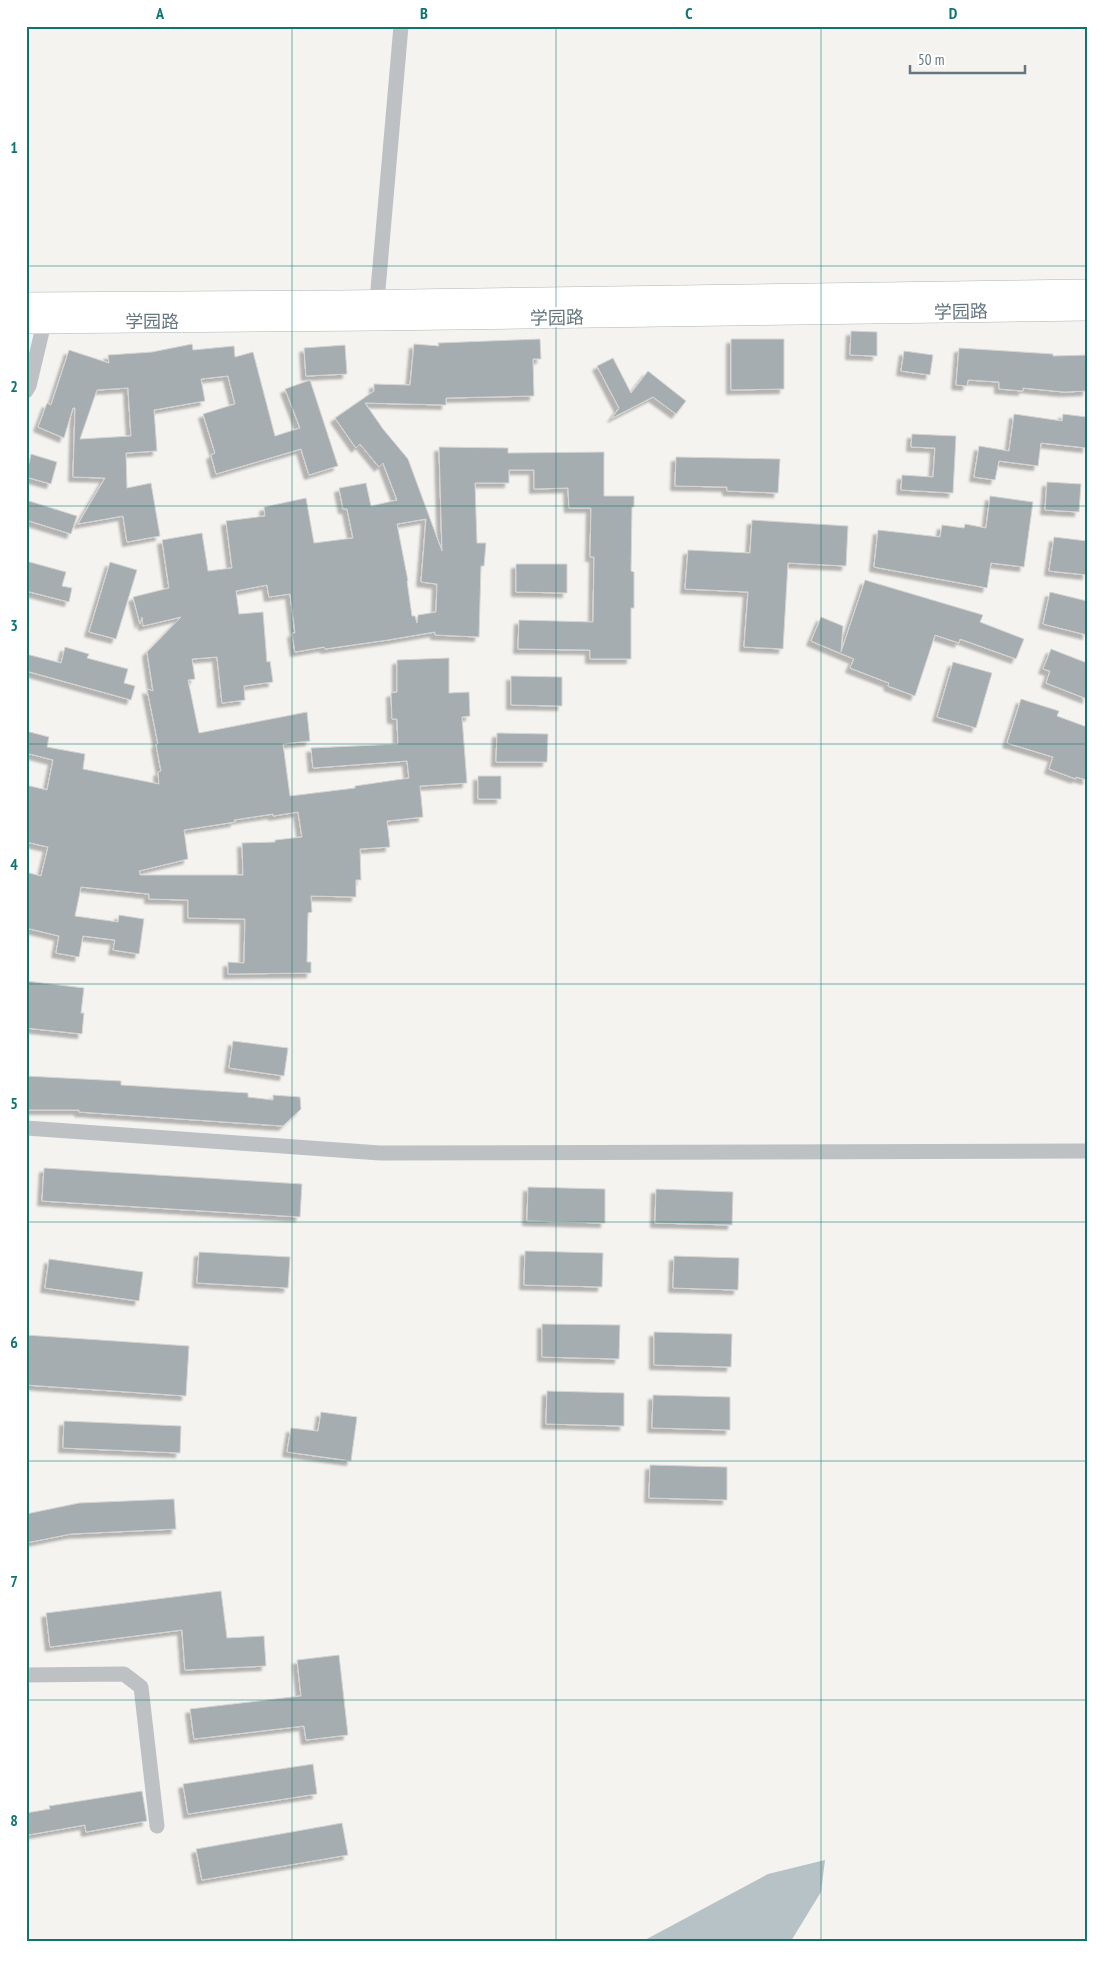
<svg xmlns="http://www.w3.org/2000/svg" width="1113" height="1967" viewBox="0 0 1113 1967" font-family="'PT Sans Narrow','Noto Sans SC',sans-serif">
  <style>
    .water { fill: #b6c2c5 }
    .building { fill: #a5adb1; stroke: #d5d5d3; fill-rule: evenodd; filter: url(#shadow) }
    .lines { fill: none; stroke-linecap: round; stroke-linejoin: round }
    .secondary-casing { stroke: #b0b5b8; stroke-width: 22 }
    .street { stroke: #bdc1c4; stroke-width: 15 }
    .secondary { stroke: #fff; stroke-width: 21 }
    .grid { fill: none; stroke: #0f766e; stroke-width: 1; stroke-opacity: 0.55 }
    .labels { text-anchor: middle; stroke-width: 5; stroke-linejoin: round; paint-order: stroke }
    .street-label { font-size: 18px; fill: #65767f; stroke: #fff }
    .neatline { fill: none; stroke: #0f766e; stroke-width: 2 }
    .grid-label { font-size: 16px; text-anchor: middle; font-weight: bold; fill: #0f766e }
  </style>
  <defs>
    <filter id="shadow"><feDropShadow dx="-4.5" dy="4.5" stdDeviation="1" flood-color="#0004"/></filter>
  </defs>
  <rect width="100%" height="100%" fill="#f4f3f0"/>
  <!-- water -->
  <path class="water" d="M825 1860 821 1892 791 1941H643L768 1874Z"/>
  <!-- building -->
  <path class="building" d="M851 331 877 332V356L850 355Z
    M540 339 541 359H533L534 396 446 398V405L365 403 383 429 408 459 442 551 439 447 508 448V453L604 452V496H634V507H632L631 571 634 572V608H631V659H590V650L518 649 519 620 593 622 594 557H590L591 508H569L568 488 534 489V470H509V483H475L477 543H486L484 566H481L479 637 435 635V632L388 640 325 649 324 647 295 652 292 633H295L290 594 269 597 267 585 236 591 239 614 263 612 267 662 270 661 273 682 244 686 245 700 222 703 217 657 192 659 195 679 188 680 199 733 307 712 310 741 283 744 290 796 355 788V786L409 778 407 761 313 768 311 748 398 744 397 719H392L391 693 397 692V660L449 658V693L469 692 470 716 462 717 467 783 420 786 423 817 387 821 390 847 360 849 361 880H356V897L311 896 312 912 308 913 307 962H311V973L228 974V962L244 963 245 919 188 918V900L149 899V894L81 887 75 916 118 922 119 915 144 919 139 954 113 950 115 940 83 936 79 957 56 953 59 936 26 928V872L41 876 48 847 26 842V785L47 790 53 760 26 753V731L49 737 47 747 85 754 83 769 159 784 158 772 161 771 156 744H158L147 689 153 691 147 652 181 617 143 626 142 617 140 624 133 597 169 588 162 540 202 533 208 571 232 568 226 521 265 516 264 507 306 498 314 543 353 538 347 509H343L339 488 366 483 371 506 397 500 383 463 379 467 360 444 356 448 335 418 374 391V384L410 385 414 344 439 346 438 343ZM426 519 421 582 437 584 436 612 418 615 417 623 415 616H412L407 581H408L397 524ZM298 812 302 837 275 840V842L242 843 243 875H140L139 871 188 859 184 830 235 822 234 820 273 814V816Z
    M731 339H784V389L731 390Z
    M192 344 193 350 234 346 235 357 253 352 275 436 300 428 285 389 310 380 338 466 309 475 301 449 216 474 211 455 215 453 203 414 235 404 228 376 201 379 205 401 154 410 157 451 126 453 127 488 151 483 160 536 127 542 123 516 78 524 105 478 73 477 75 408H73L64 438 38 427 47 403 51 405 69 350 109 363 108 355 152 352ZM128 388 131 436 80 439 97 390Z
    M345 345 347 374 306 376 304 348Z
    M959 348 1053 354V356L1087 355V391L1064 392 1023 388V391L999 389V382L968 380 967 386 956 385Z
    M904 351 933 355 930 375 901 371Z
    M613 358 631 393 648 371 686 401 676 414 653 397 612 418 619 408 597 366Z
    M1014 414 1062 421 1063 414 1087 417V448L1041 443 1038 466 999 461 995 480 974 477 979 446 1009 451Z
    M912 434 956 436 953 493 901 490 902 475 933 477 935 448 911 447Z
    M31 454 57 462 51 484 26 477Z
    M676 457 780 459 778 493 727 491V487L675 486Z
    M1047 482 1081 484 1079 512 1045 510Z
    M990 496 1033 502 1024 567 991 563 987 588 874 567 878 530 940 537 942 525 964 528 965 524 986 528Z
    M26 500 77 516 71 534 26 520Z
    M752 520 848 526 846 566 788 563 783 649 744 647 748 592 685 589 688 550 750 553Z
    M1054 537 1087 541V575L1049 571Z
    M26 561 66 572 62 586 72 588 69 602 26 591Z
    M110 562 137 570 116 639 89 632Z
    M516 564H567V593L516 592Z
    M865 580 983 615 980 622 1024 639 1016 659 960 639 959 643 935 635 915 696 888 686 889 683 850 668 854 659 811 641 821 617 843 626 841 652Z
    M1050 592 1087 601V635L1043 624Z
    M65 647 89 654 87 658 128 669 124 683 135 686 131 700 26 671V654L61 663Z
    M1051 649 1087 663V699L1046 683 1050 671 1043 669Z
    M953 662 992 673 976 728 937 717Z
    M511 676 562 677V706L511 705Z
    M1021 699 1059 711 1057 716 1087 727V780L1076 777V779L1049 769 1053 757 1007 743Z
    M497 733 548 734 547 762H496Z
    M478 776H501V799H478Z
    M26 981 84 988 81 1013H84L82 1034 26 1028Z
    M233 1041 288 1048 284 1076 229 1068Z
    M26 1076 121 1081V1085L248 1093V1097L273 1100V1095L300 1097 301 1109 283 1126 79 1112V1110H26Z
    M44 1168 302 1184 300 1217 42 1201Z
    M528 1187 605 1189V1223L527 1221Z
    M656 1189 733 1192 732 1225 655 1223Z
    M525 1251 603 1253 602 1287 524 1285Z
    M199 1252 290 1257 288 1288 197 1283Z
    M674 1256 739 1258 738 1290 673 1288Z
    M49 1259 143 1272 139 1301 45 1288Z
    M542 1324 620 1325 619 1359 542 1357Z
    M654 1332 732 1334 731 1367 654 1365Z
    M26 1335 189 1346 186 1396 26 1385Z
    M547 1391 624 1393V1426L546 1424Z
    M653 1395 730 1397V1430L652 1428Z
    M321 1412 357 1417 351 1461 287 1452 291 1428 318 1431Z
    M64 1421 181 1426 180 1453 63 1448Z
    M650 1465 727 1467V1500L649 1498Z
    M174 1499 176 1529 71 1534 26 1543V1514L79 1503Z
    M221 1591 227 1638 264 1636 266 1666 185 1670 182 1630 50 1647 46 1613Z
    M339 1655 348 1735 306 1740 304 1726 194 1739 190 1709 301 1696 297 1660Z
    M313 1764 317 1794 188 1814 183 1784Z
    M142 1791 147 1821 86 1832 85 1825 28 1835 26 1813 50 1809 49 1806Z
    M342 1823 348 1855 202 1880 196 1849Z"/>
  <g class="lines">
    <!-- secondary casing -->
    <g class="secondary-casing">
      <path id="secondary" d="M26 303 342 301 1087 290
        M26 323 378 320 1087 310"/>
    </g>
    <!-- street -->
    <path class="street" d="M377 301 401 26
      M26 391 29 386 44 323
      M26 1128 380 1153 1087 1151
      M26 1675 124 1674 141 1687 157 1826"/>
    <!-- secondary -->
    <use href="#secondary" class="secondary"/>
  </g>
  <!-- grid -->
  <path class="grid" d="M292 26V1941M556 26V1941M821 26V1941M26 266H1087M26 506H1087M26 744H1087M26 984H1087M26 1222H1087M26 1461H1087M26 1700H1087"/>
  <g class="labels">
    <!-- street labels -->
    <g class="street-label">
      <text transform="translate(961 312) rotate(-1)" y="6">学园路</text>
      <text transform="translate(557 318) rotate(-1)" y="6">学园路</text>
      <text x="152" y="328">学园路</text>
    </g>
  </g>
  <!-- border -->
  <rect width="1113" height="1967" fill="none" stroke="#ffffff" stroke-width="55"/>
  <!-- scale -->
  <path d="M910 65v8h115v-8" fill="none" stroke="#65767f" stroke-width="2.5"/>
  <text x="918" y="65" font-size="15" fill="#65767f" stroke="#ffffff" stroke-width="4" paint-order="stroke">50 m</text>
  <rect x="28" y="28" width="1058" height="1912" class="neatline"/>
  <g class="grid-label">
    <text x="160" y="19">A</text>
    <text x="424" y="19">B</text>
    <text x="689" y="19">C</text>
    <text x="953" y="19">D</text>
    <text x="14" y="153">1</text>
    <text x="14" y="392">2</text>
    <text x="14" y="631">3</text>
    <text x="14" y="870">4</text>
    <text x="14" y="1109">5</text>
    <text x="14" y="1348">6</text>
    <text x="14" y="1587">7</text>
    <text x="14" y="1826">8</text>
  </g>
</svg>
